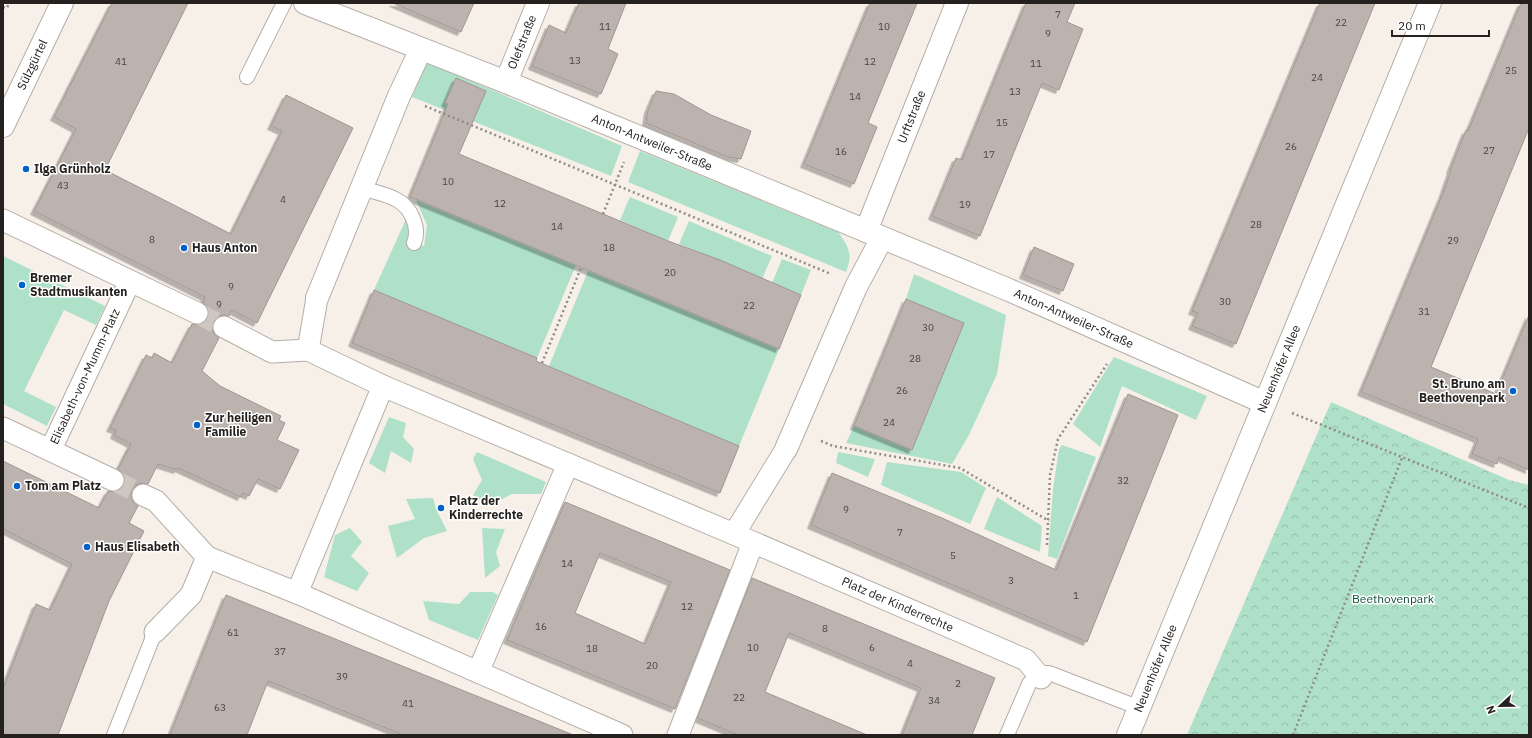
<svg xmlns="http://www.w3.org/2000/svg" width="1532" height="738" viewBox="0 0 1532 738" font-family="'IBM Plex Sans',sans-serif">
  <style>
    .green { fill: #afe0c8 }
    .forest { fill: url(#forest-crowns) }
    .building { fill: #bcb3ae; stroke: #9f9691; fill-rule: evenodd; filter: url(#shadow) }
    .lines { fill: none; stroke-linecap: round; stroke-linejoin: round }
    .pedestrian-tunnel { stroke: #cdc7c0; stroke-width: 21; stroke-dasharray: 21 10; stroke-linecap: butt }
    .service-casing { stroke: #b5aea7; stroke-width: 16 }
    .pedestrian-casing { stroke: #b5aea7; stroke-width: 23 }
    .minor-casing { stroke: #b5aea7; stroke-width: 24 }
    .tertiary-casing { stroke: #b5aea7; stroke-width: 24 }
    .secondary-casing { stroke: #b5aea7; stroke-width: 24 }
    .path { stroke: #908b86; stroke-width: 2.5; stroke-dasharray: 2 3; stroke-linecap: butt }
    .service { stroke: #fff; stroke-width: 14 }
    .pedestrian { stroke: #fff; stroke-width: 21 }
    .minor { stroke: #fff; stroke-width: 22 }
    .tertiary { stroke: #fff; stroke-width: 22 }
    .secondary { stroke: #fff; stroke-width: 22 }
    .poi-dot { fill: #0061ca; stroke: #fff; stroke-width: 1.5 }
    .labels { text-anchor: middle; stroke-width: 3; stroke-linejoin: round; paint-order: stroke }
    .number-label { font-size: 10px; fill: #4a4643 }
    .street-label { font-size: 12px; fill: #24211f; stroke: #fff }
    .poi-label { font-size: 12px; font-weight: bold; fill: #24211f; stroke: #fff; text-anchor: start }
    .park-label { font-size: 12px; fill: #10513a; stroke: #fff }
  </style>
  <defs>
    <pattern id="forest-crowns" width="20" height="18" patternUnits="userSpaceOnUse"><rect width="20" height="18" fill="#afe0c8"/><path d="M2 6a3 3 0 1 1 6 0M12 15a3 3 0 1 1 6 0" fill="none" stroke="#96c0ab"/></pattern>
    <filter id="shadow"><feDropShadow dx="-3.5" dy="3.5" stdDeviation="0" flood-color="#0004"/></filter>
  </defs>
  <rect width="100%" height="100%" fill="#f7f0e8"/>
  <!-- green -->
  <path class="green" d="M427 62 622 146 611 176 412 97Z
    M640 151 838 232C849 247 853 254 846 272L628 182Z
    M630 197 678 217 668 241 620 220Z
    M416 200 576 265 537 358 374 290 406 219 409 229 407 240 424 246 427 225Z
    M689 221 772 256 762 279 679 244Z
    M3 256 105 306 96 325 64 310 24 391 56 407 47 426 3 404Z
    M782 259 811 270 801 295 772 283Z
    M588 271 779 349 739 446 549 366Z
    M914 274 1006 315 997 374 969 435 952 464 846 443 854 426 912 450 963 323 906 299Z
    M1114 357 1207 396 1196 420 1122 386 1100 447 1073 424Z
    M389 417 406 423 403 437 414 449 411 463 391 451 385 473 369 463Z
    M1062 445 1096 457 1057 559 1048 556 1053 489 1059 449Z
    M477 452 546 482 541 494H512L489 506 473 495 482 480 473 459Z
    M838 452 875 459 868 477 836 463Z
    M887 462 961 472 986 488 970 524 881 485Z
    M997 497 1042 526 1040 552 984 529Z
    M433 498 436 509 447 531 424 538 397 558 388 526 415 519 406 499Z
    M350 528 362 542 351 556 369 573 357 591 324 577 335 535Z
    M482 528 505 529 496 552 500 566 485 578Z
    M470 592H493L498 595 478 640 429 620 423 601 459 604Z"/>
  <!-- forest -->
  <path class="forest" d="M1331 402 1509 480 1529 485V735H1187Z"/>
  <!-- building -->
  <path class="building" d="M112 3H188L105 170 231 234 282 131 271 126 286 95 353 128 257 323 232 310 229 316 223 315 217 317 213 322 212 328 214 334 219 338 202 371 220 386 281 416 279 420 285 423 277 440 299 450 280 489 258 479 249 496 243 493 241 497 178 468 177 470 158 464 148 484 142 483 136 485 132 490 131 496 133 502 138 506 129 523 144 531 109 601 58 735H3V689L36 604 50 610 72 564 3 529V461L99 508 108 491 114 492 119 490 124 485 125 479 123 474 118 469 131 444 114 435 116 430 110 428 146 355 152 358 154 353 172 363 192 324 198 325 203 323 208 319 209 312 207 307 203 303 205 297 34 211 76 129 54 117Z
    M393 3H474L461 32Z
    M579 3H626L608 49 618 54 601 94 532 66 549 25 566 33Z
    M870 3H917L868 123 877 127 854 184 804 164Z
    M1026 3H1075L1067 22 1083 29 1059 90 1042 83 980 236 932 216 956 158 962 160Z
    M1320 3H1375L1236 344 1192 326 1198 313 1192 311Z
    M1521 3H1529V128L1431 367 1496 394 1529 315V470L1499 457 1497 464 1472 454 1478 439 1361 392 1443 193 1451 170H1450L1466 130 1468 131 1471 124Z
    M456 78 486 91 459 154 668 241 720 260 801 295 779 349 410 197 448 104 445 103Z
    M656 91 674 94 711 115 751 131 741 159 728 157 646 123 648 110Z
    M1034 247 1074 264 1063 291 1023 275Z
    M374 290 537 358 536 361 739 446 720 493 352 343Z
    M906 299 964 323 912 450 854 426Z
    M1128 394 1178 415 1087 642 811 525 832 473 942 518 1056 570Z
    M565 502 730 570 675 709 507 640ZM600 553 671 582 645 644 575 613Z
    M752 578 995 678 972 735H902L921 688 789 633 765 692 867 735H738L697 718Z
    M226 595 571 734 570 735H403L268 681 247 735H170Z"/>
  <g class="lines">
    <!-- pedestrian-tunnel -->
    <path class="pedestrian-tunnel" d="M197 313 224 327
      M113 480 143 495"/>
    <!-- service casing -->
    <g class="service-casing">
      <path id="service" d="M247 77 284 3
        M362 188C373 192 387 194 397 200 412 208 420 229 414 243
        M114 735 155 632
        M1007 735 1029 684 1039 673H1049L1140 708"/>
    </g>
    <!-- pedestrian casing -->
    <g class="pedestrian-casing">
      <g id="pedestrian">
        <path d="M3 220 197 313"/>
        <path id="s1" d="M317 298 308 350 383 386 734 534 1026 660 1041 678"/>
        <path d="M224 327 272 352 308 350"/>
        <path d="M3 428 113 480"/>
        <path id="s2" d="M51 449 130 281"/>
        <path d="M143 495 156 501 207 557 297 593 622 735"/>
        <path d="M734 534 786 449"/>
        <path d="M297 593 383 386"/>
        <path d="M155 632 191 595 207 557"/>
        <path d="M478 672 568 464"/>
        <path d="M678 735 753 543"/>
      </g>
    </g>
    <!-- minor casing -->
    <g class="minor-casing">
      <g id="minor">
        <path id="s3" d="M305 3 506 82 1009 290 1265 403"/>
        <path id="s4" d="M506 82 538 3"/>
        <path id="s5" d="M866 231 957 3"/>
        <path d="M317 298 399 96 421 49"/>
        <path d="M786 449 856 287 882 238"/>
      </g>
    </g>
    <!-- tertiary casing -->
    <g class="tertiary-casing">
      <g id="tertiary">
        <path id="s6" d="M1128 735 1430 3"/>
      </g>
    </g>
    <!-- secondary casing -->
    <g class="secondary-casing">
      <g id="secondary">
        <path id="s7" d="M3 126 62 3"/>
      </g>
    </g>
    <!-- path -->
    <path class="path" d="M3 7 7 8 9 3
      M425 106 831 274
      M603 214 624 162
      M542 363 581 268
      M1292 413 1529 508
      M821 441 833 446 960 468 1049 521
      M1047 545 1050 475 1058 439 1107 364
      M1293 735 1402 458"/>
    <!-- service -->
    <use href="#service" class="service"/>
    <!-- pedestrian -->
    <use href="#pedestrian" class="pedestrian"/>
    <!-- minor -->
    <use href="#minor" class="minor"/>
    <!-- tertiary -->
    <use href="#tertiary" class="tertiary"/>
    <!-- secondary -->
    <use href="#secondary" class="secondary"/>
  </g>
  <!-- markers -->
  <g class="poi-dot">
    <circle cx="26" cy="169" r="4"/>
    <circle cx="184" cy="248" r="4"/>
    <circle cx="22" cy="285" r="4"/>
    <circle cx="1513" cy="391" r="4"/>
    <circle cx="197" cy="425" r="4"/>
    <circle cx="17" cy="486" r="4"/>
    <circle cx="441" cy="508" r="4"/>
    <circle cx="87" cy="547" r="4"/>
  </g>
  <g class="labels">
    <!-- number labels -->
    <g class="number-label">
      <text x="1058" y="18">7</text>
      <text x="1341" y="26">22</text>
      <text x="605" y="30">11</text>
      <text x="884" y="30">10</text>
      <text x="1048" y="37">9</text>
      <text x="575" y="64">13</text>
      <text x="121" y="65">41</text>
      <text x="870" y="65">12</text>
      <text x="1036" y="67">11</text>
      <text x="1511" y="74">25</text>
      <text x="1317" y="81">24</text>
      <text x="1015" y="95">13</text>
      <text x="855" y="100">14</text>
      <text x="1002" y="126">15</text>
      <text x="1291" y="150">26</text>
      <text x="1489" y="154">27</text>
      <text x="841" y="155">16</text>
      <text x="989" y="158">17</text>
      <text x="448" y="185">10</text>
      <text x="63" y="189">43</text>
      <text x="283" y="203">4</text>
      <text x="500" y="207">12</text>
      <text x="965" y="208">19</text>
      <text x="1256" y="228">28</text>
      <text x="557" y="230">14</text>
      <text x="152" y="243">8</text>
      <text x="1453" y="244">29</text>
      <text x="609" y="251">18</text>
      <text x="670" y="276">20</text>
      <text x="231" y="290">9</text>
      <text x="1225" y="305">30</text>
      <text x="219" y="308">9</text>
      <text x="749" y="309">22</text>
      <text x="1424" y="315">31</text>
      <text x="928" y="331">30</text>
      <text x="915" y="362">28</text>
      <text x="902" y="394">26</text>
      <text x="889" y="426">24</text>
      <text x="1123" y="484">32</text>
      <text x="846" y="513">9</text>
      <text x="900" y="536">7</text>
      <text x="953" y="559">5</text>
      <text x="567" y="567">14</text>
      <text x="1011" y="584">3</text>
      <text x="1076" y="599">1</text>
      <text x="687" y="610">12</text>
      <text x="541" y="630">16</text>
      <text x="825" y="632">8</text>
      <text x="233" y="636">61</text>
      <text x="753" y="651">10</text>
      <text x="872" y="651">6</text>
      <text x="592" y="652">18</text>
      <text x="280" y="655">37</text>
      <text x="910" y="667">4</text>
      <text x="652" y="669">20</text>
      <text x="342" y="680">39</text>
      <text x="958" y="687">2</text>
      <text x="739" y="701">22</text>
      <text x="934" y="704">34</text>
      <text x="408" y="707">41</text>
      <text x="220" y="711">63</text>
    </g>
    <!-- street labels -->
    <g class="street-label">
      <text dy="4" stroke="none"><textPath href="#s4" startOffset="43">Olefstraße</textPath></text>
      <text dy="4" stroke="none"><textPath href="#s7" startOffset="68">Sülzgürtel</textPath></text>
      <text dy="4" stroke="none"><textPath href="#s5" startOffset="123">Urftstraße</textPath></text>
      <text dy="4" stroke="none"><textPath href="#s3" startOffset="374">Anton-Antweiler-Straße</textPath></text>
      <text dy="4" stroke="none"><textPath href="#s3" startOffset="831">Anton-Antweiler-Straße</textPath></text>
      <text dy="4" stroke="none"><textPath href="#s6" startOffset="396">Neuenhöfer Allee</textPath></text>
      <text dy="4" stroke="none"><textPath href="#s2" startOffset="80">Elisabeth-von-Mumm-Platz</textPath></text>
      <text dy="4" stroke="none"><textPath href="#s1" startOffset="695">Platz der Kinderrechte</textPath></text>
      <text dy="4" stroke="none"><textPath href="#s6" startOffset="72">Neuenhöfer Allee</textPath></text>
    </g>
    <!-- poi labels -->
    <g class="poi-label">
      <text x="34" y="173">Ilga Grünholz</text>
      <text x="192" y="252">Haus Anton</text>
      <text x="30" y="282">Bremer<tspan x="30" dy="14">Stadtmusikanten</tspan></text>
      <text x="1505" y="388" text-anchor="end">St. Bruno am<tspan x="1505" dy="14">Beethovenpark</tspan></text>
      <text x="205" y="422">Zur heiligen<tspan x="205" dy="14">Familie</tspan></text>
      <text x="25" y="490">Tom am Platz</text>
      <text x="449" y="505">Platz der<tspan x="449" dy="14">Kinderrechte</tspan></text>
      <text x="95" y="551">Haus Elisabeth</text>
    </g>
    <!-- park labels -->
    <g class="park-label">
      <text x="1393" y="603">Beethovenpark</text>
    </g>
  </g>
  <!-- border -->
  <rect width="1532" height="738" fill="none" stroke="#24211f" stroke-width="8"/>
  <!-- north arrow -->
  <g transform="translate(1500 706) rotate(248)" stroke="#ffffff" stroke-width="3" paint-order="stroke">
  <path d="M0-3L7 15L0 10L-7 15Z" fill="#24211f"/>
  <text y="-6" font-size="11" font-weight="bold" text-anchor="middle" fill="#24211f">N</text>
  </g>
  <!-- scale -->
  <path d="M1392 30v6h97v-6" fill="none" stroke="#24211f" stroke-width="2"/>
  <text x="1398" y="30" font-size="12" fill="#24211f" stroke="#ffffff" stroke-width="3" paint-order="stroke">20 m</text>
</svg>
